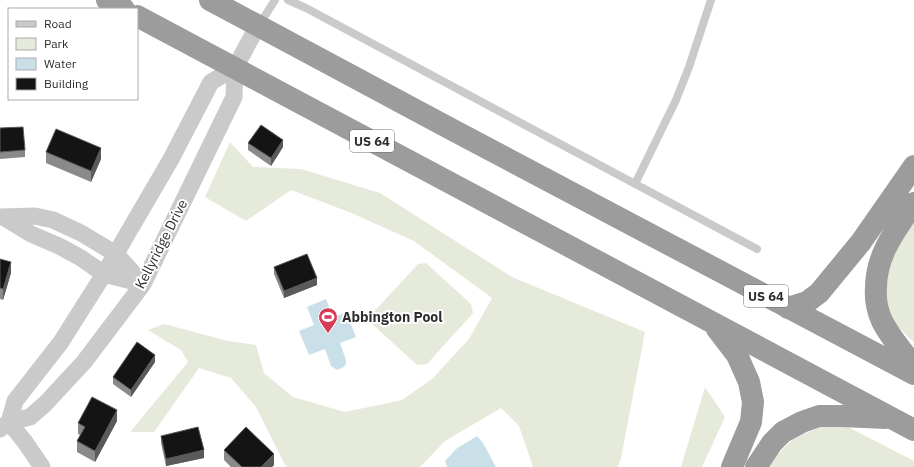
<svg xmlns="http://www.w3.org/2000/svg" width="914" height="467" viewBox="0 0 914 467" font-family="'IBM Plex Sans',sans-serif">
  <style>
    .green { fill: #e5eadb }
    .water { fill: #c9e0e8 }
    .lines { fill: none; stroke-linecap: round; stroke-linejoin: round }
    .service { stroke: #cacaca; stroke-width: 8 }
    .minor { stroke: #cacaca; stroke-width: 17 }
    .trunk { stroke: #9c9c9c; stroke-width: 22 }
    .wall { fill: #8a8a8a }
    .shaded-wall { fill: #5a5a5a }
    .building { fill: #141414; stroke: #5a5a5a }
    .labels { text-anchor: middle; stroke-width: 4; stroke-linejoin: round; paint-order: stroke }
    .shield { fill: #fff; stroke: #6c6c6c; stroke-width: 1 }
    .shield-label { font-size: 13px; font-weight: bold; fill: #2d2d2d }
    .street-label { font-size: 14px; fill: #2d2d2d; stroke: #fff }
    .poi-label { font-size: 14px; font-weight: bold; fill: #2d2d2d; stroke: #fff; text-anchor: start }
  </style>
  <rect width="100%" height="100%" fill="#fff"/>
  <!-- green -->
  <path class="green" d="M230 142 253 167 301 169 380 193 512 277 645 332 621 458 618 467H533L519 426 501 408 445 441 420 467H286L256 407 231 378 199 368 154 432H130L188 362 181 350 148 330 164 324 228 341 256 345 264 373 293 397 345 412 402 400 432 379 469 339 492 298 414 241 349 212 291 190 246 221 205 197Z
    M914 219V342L910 339 891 319 884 295 887 266Z
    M426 263 471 304 473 313 427 364 417 365 371 323V315L418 264Z
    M705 387 725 417 702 467H681Z
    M820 427H848L914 461V467H765L793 439Z"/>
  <!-- water -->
  <path class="water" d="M326 299 333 318 346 312 356 337 340 343 346 360V363L344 367 337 370 331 366 325 349 309 355 299 331 314 325 307 307Z
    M477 436 483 443 496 467H447L445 461 456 449Z"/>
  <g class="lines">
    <!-- service -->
    <path class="service" d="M288 0 306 8 757 249
      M259 25 275 0
      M635 184 676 100 689 67 711 0"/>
    <!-- minor -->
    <path class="minor" d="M0 217 35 216 53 220 81 233 116 254 143 284
      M3 217 31 234 59 246 81 258 104 274 143 284
      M9 422 15 401 61 342 104 274 171 159 211 82 235 68
      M9 422 25 442 42 467
      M0 429 9 422 30 417 45 404 84 362 143 284 234 97 235 68 258 25"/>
    <!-- trunk -->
    <path class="trunk" d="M107 0 124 9
      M210 0 449 128 914 374
      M137 16 914 430
      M914 203C896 230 876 254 876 288 875 300 877 310 882 321 890 337 903 352 914 366
      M788 308 807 302 819 293 861 242 914 166
      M717 329 737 355 749 382 753 402 751 422 732 467
      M756 467 772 443 783 432 802 422 819 416H842L886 418"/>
  </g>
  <!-- wall -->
  <path class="wall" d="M0 128 25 150V157L0 159Z
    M248 143 283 147 271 166 248 150Z
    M46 152 101 159 91 182 46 163Z
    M0 259 11 273 3 300 0 299Z
    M274 267 317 285 284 298 274 274Z
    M155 362 131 397 113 384V377Z
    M117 421 95 462 77 452V441L80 435 78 434V423Z
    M161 436 204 458 166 466 161 443Z
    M224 450 274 465 272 467H231L224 460Z"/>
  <!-- shaded-wall -->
  <path class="shaded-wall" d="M283 140V147L271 166V158Z
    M101 148V159L91 182V171Z
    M11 262V273L3 300V289Z
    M317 278V285L284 298V291Z
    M155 355V362L131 397V390Z
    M117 410V421L95 462V451Z
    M204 450V458L166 466V459Z
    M274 454V465L272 467H261Z"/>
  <!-- building -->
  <path class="building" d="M261 125 283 140 271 158 248 143Z
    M23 127 25 150 0 152V128Z
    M56 129 101 148 91 171 46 152Z
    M307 254 317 278 284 291 274 267Z
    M0 259 11 262 3 289 0 288Z
    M137 342 155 355 131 390 113 377Z
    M92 397 117 410 95 451 77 441 85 427 78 423Z
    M198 427 204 450 166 459 161 436Z
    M246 427 274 454 261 467H242L224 450Z"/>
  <!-- icons -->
  <defs>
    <g id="stadium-pin" transform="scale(1)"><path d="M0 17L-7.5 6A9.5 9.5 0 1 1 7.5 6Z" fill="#d83b58" stroke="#fff"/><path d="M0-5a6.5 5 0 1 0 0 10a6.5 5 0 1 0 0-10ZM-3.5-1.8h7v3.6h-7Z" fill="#fff"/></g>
  </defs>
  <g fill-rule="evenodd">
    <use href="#stadium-pin" x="328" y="317"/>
  </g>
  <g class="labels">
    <!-- shield labels -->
    <g class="shield">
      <rect x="350" y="130" width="44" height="22" rx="3"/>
      <rect x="744" y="285" width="44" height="22" rx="3"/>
    </g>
    <g class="shield-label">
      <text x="372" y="146">US 64</text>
      <text x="766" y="301">US 64</text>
    </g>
    <!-- street labels -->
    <g class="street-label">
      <text transform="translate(161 244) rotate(-63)" y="5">Kellyridge Drive</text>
    </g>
    <!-- poi labels -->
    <g class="poi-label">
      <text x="342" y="322">Abbington Pool</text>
    </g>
  </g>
  <!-- legend -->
  <rect x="8" y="8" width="130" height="92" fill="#ffffff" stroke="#ababab"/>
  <rect x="16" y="21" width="20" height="6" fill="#cacaca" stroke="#ababab"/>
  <text x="44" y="28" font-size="12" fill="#2d2d2d">Road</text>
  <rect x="16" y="38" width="20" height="12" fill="#e5eadb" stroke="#ababab"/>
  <text x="44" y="48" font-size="12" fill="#2d2d2d">Park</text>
  <rect x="16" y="58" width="20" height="12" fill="#c9e0e8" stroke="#ababab"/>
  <text x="44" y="68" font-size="12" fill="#2d2d2d">Water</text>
  <rect x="16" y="78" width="20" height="12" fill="#141414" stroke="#ababab"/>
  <text x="44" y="88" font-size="12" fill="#2d2d2d">Building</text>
</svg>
